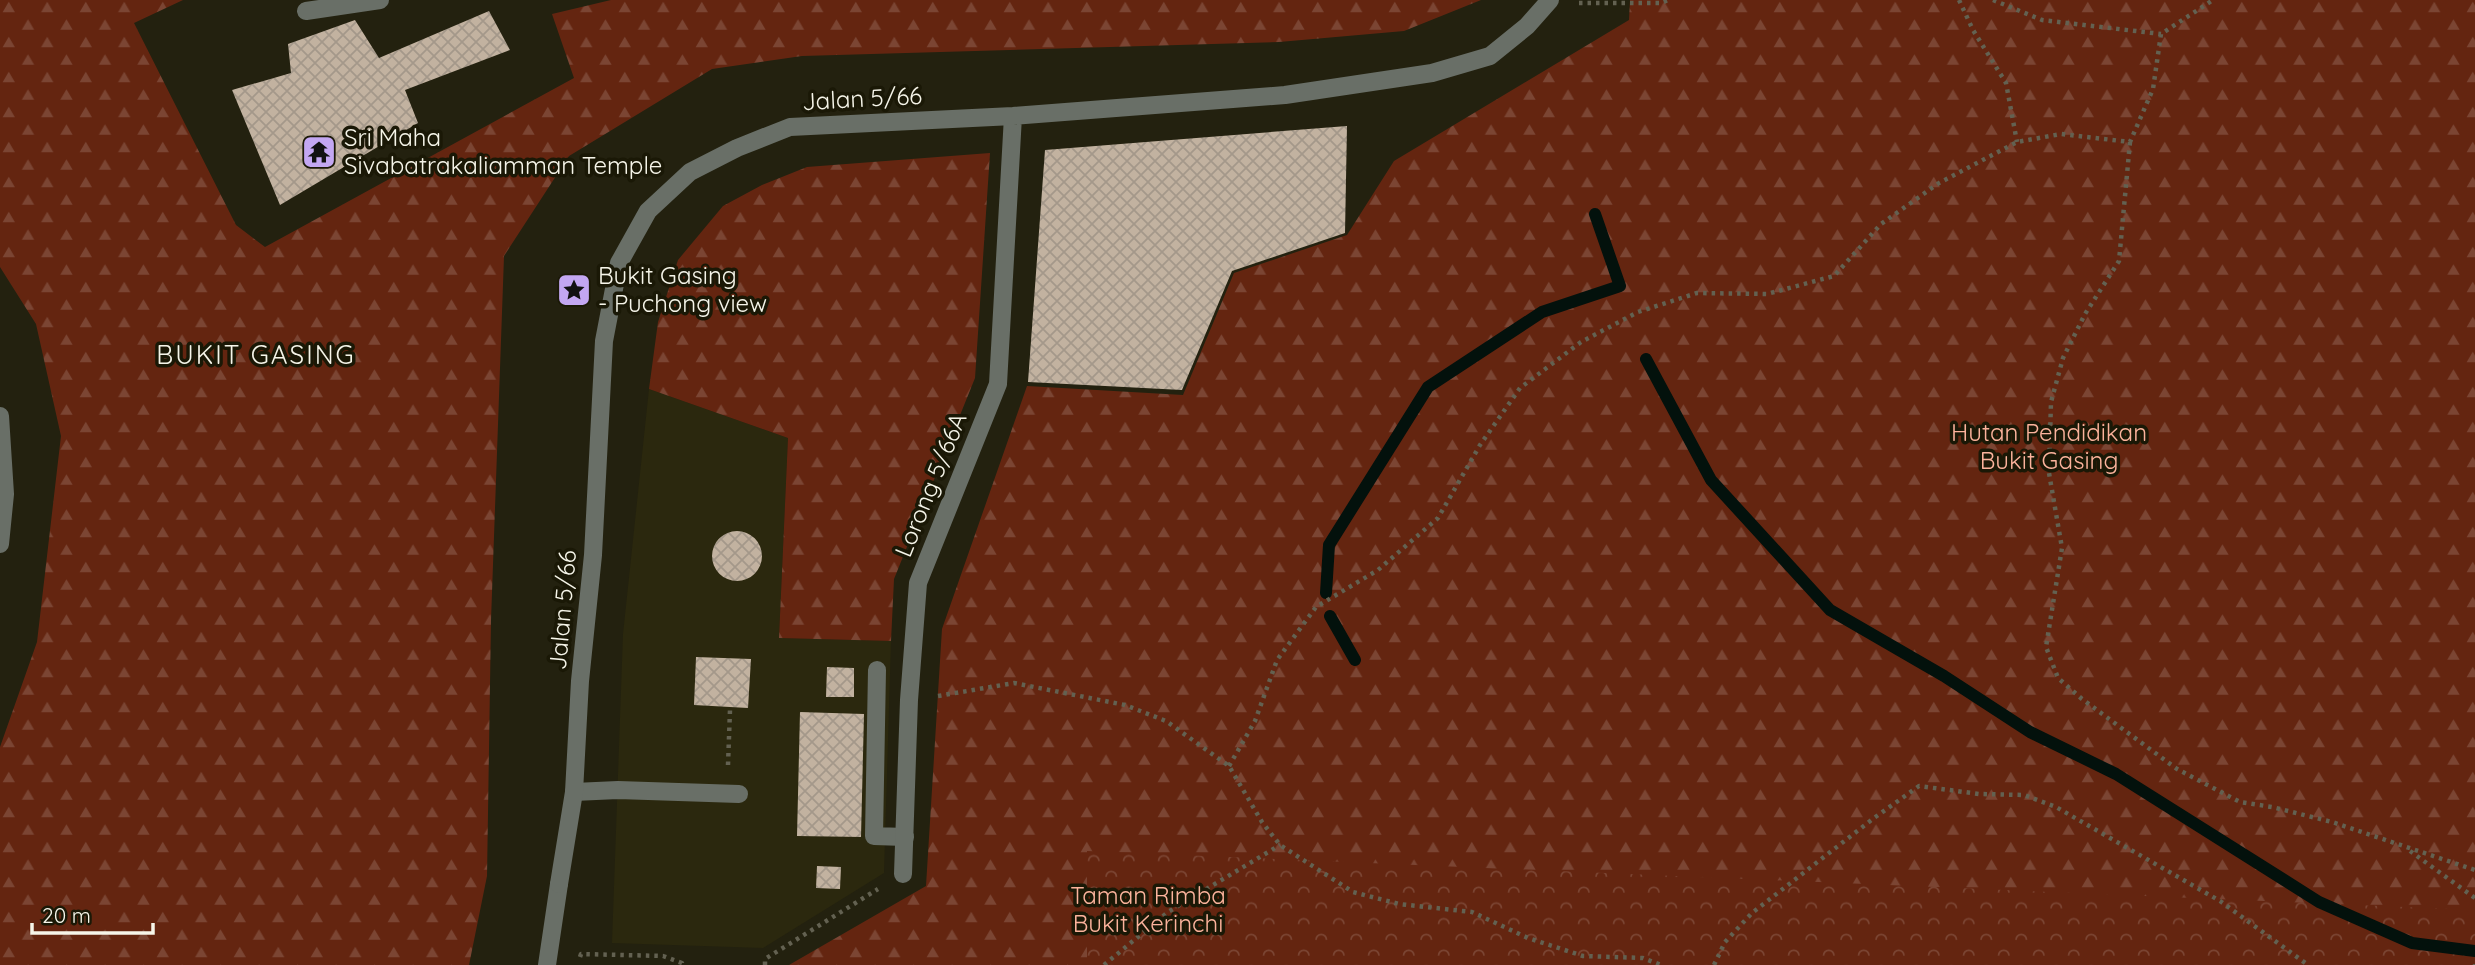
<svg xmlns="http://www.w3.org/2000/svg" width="2475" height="965" viewBox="0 0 2475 965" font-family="Quicksand,sans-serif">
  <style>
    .built { fill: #2b280e }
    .forest { fill: url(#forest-firs) }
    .park { fill: url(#park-crowns) }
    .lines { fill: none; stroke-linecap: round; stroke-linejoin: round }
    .stream { stroke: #03110c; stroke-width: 12 }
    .building { fill: url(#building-cross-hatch) }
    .path { stroke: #636151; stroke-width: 4.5; stroke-dasharray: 3.5 5; stroke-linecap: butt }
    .lane { stroke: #696f67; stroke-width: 18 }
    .street { stroke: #696f67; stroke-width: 18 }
    .labels { text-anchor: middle; stroke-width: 7; stroke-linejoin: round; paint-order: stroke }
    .street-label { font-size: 24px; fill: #f6f5e9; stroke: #1a1806 }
    .poi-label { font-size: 24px; fill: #f6f5e9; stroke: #1a1806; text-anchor: start }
    .park-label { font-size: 24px; fill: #fcb39c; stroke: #1a1806 }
    .neighbourhood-label { font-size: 26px; letter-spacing: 2px; fill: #f6f5e9; stroke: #1a1806 }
  </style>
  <defs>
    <pattern id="forest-firs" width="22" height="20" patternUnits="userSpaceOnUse" patternTransform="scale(1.75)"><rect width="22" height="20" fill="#642510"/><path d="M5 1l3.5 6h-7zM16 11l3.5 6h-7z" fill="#7b4533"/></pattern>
    <pattern id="park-crowns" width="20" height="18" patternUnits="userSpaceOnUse" patternTransform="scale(1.75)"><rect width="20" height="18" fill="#642510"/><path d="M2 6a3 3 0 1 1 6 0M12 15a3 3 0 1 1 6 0" fill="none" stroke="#7b4533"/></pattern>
    <pattern id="building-cross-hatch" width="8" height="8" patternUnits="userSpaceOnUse" patternTransform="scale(1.75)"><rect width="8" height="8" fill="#c2b2a0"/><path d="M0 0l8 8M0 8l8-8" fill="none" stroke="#a4988a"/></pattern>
  </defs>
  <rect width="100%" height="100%" fill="#23210f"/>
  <!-- built -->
  <path class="built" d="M649 389 788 438 779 638 891 641 884 873 763 948 612 943 623 634Z"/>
  <!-- forest -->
  <path class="forest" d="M0 0H183L134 23 236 225 265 247 574 78 552 14 611 0H1481L1404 31 1279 42 802 56 712 69 569 156 504 256 491 620 487 876 469 965H0V747L37 642 61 436 36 324 0 267Z
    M1630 0H2475V965H789L926 886 942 629 1027 386 1183 395 1234 273 1347 235 1394 161 1629 20Z
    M990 153 975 378 894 579 891 641 779 638 788 438 649 389 658 322 678 260 723 206 762 185 807 167Z"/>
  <!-- park -->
  <path class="park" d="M1087 851 2475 910V965H1087Z"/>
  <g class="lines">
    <!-- stream -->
    <path class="stream" d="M1646 359 1711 480 1830 610 1944 676 2030 732 2116 774 2319 902 2412 943 2475 951
      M1326 593 1329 545 1428 387 1542 312 1620 286 1595 214
      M1330 616 1355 660"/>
  </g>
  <!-- building -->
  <path class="building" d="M489 11 510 50 405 90 418 123 280 205 232 90 291 73 288 44 355 20 379 58Z
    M1347 126 1345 233 1232 271 1182 390 1028 382 1045 150Z
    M712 556a25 25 0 1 1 50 0a25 25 0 1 1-50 0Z
    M696 657 751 659 748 708 694 705Z
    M827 667 854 668V697H826Z
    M800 712 864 714 861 837 797 836Z
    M817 866 841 867 840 889 816 888Z"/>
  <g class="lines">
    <!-- path -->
    <path class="path" d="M1959 0 1973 30 2006 83 2017 142
      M1993 0 2042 20 2161 34
      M1579 3H1661L1668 0
      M2130 142 2119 261 2085 314 2063 358 2051 402 2049 473 2062 548 2046 647 2058 678 2082 699 2177 769 2240 802 2272 807 2332 822 2475 870
      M938 696 1014 683 1125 705 1166 721 1229 766 1262 822 1280 845 1353 892 1399 904 1472 912 1528 938 1583 956 1643 958 1661 965
      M728 765 730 710
      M1229 766 1255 721 1277 660 1316 607 1378 570 1438 518 1480 445 1520 388 1581 342 1638 312 1697 293 1767 294 1834 276 1881 224 1939 183 2017 142 2061 134 2130 142 2153 89 2161 34 2213 0
      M2410 851 2475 898
      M580 957 581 954 663 956 682 963V965
      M765 965V959L878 889
      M1104 965 1168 912 1280 845
      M1714 965 1725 942 1752 913 1874 818 1919 786 1979 794 2024 795 2056 807 2220 901 2308 965
      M2475 965V964"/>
    <!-- lane -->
    <path class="lane" d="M877 670 874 836 905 837
      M574 792 618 790 739 794
      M547 965 559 884"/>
    <!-- street -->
    <path class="street" d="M306 11 380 0
      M0 416 5 494 0 544
      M903 874 909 700 918 583 998 384 1013 116
      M559 884 574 792 580 681 593 555 604 341 619 263 648 211 690 172 737 148 790 127 1013 116 1285 95 1432 73 1490 56 1527 26 1550 0"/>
  </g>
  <!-- icons -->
  <defs>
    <g id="temple-square" transform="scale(1.75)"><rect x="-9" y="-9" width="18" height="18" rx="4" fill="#c3a7f2" stroke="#1a1806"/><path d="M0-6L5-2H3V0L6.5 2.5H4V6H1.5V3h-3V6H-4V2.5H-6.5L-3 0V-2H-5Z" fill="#111"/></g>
    <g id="sight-square" transform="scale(1.75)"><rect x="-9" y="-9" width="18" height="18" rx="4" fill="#c3a7f2" stroke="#1a1806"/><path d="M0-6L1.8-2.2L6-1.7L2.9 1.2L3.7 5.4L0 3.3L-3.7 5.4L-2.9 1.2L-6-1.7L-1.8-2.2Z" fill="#111"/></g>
  </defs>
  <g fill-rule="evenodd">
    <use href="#temple-square" x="319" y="152"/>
    <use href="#sight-square" x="574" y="290"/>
  </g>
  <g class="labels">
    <!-- street labels -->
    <g class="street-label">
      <text transform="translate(862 99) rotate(-3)" y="8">Jalan 5/66</text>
      <text transform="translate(931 485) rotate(-68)" y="8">Lorong 5/66A</text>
      <text transform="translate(563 610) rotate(-85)" y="8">Jalan 5/66</text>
    </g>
    <!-- poi labels -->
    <g class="poi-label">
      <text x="344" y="146">Sri Maha<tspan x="344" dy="28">Sivabatrakaliamman Temple</tspan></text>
      <text x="598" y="284">Bukit Gasing<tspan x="598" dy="28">- Puchong view</tspan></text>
    </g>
    <!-- park labels -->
    <g class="park-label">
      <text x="2049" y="441">Hutan Pendidikan<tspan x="2049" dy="28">Bukit Gasing</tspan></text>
      <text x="1148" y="904">Taman Rimba<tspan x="1148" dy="28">Bukit Kerinchi</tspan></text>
    </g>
    <!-- neighbourhood labels -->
    <g class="neighbourhood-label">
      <text x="256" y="364">BUKIT GASING</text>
    </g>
  </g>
  <!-- scale -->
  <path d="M32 923v10h121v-10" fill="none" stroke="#f6f5e9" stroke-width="3.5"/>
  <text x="42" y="923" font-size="21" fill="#f6f5e9" stroke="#1a1806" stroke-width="5" paint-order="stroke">20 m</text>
</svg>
